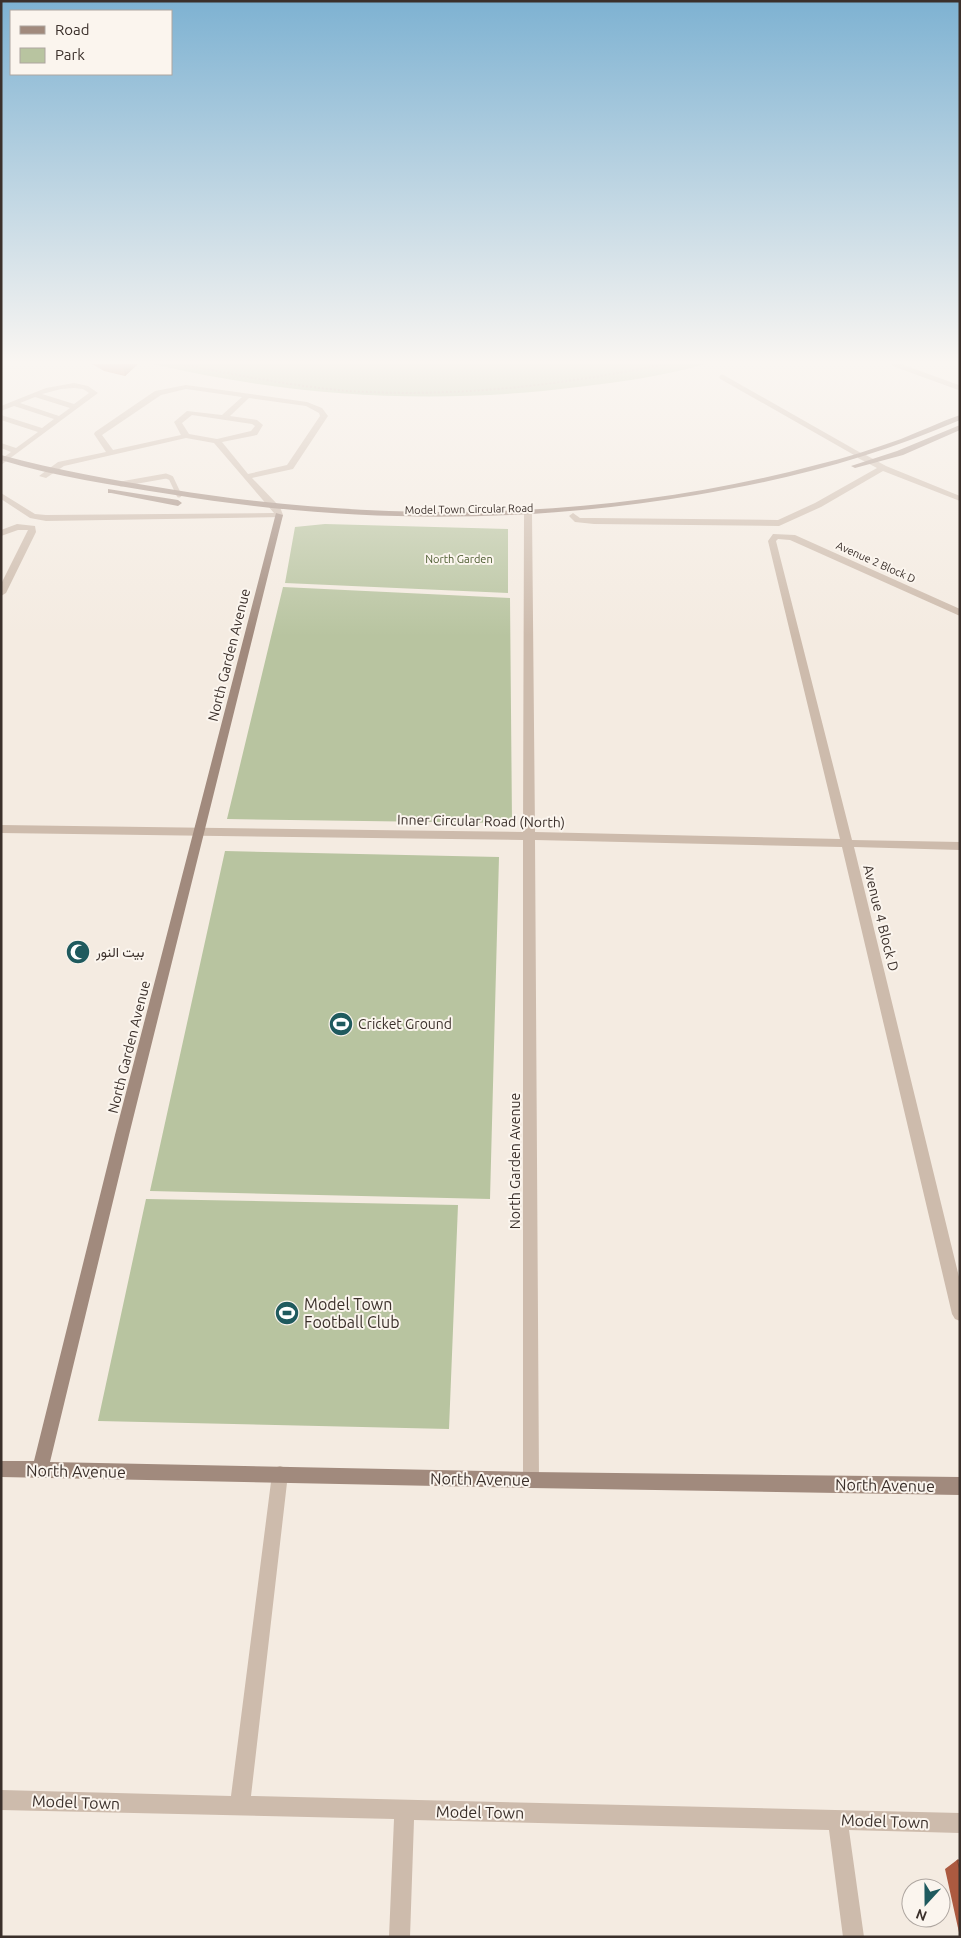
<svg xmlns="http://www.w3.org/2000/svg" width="961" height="1938" viewBox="0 0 961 1938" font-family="Ubuntu,Vazirmatn,sans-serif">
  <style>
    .green { fill: #b8c4a0 }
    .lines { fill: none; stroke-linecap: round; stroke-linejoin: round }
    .path { stroke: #b9a596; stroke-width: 2; stroke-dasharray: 2 2; stroke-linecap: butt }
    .lane { stroke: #cdbbac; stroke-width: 5 }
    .street { fill: #cdbbac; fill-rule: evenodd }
    .secondary { fill: #a18a7d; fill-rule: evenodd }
    .wall { fill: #ac5a40 }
    .shaded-wall { fill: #8c4a34 }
    .building { fill: #c8694b; stroke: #8c4a34 }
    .labels { text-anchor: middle; stroke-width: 4; stroke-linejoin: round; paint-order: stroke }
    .far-street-label { font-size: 11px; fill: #3b302b; stroke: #fbf5ee }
    .far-park-label { font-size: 11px; fill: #4a5a2e; stroke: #fbf5ee }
    .street-label { font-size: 14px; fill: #3b302b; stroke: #fbf5ee }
    .poi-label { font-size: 14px; fill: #3b302b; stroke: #fbf5ee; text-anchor: start }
    .near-poi-label { font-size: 16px; fill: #3b302b; stroke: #fbf5ee; text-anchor: start }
    .near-street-label { font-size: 16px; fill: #3b302b; stroke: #fbf5ee }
  </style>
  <rect width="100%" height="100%" fill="#f4ebe1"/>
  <!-- green -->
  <path class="green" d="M153 364H705C663 376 621 382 578 387 436 405 293 397 153 364Z
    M325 524 508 529V593L285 583 295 527Z
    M283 587 510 598 512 823 227 819Z
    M225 851 499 857 490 1199 150 1191Z
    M146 1199 458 1205 449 1429 98 1421Z"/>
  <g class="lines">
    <!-- path -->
    <path class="path" d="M180 364C236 375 292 386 349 391 456 398 561 385 666 364"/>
    <!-- lane -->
    <path class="lane" d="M894 364 960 388
      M722 377 861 456
      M121 484 166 476 171 478 179 495"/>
    <!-- street -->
    <path class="street" d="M74 383 88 386 98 393 1 465V459L11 452 1 448V443L16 448 38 432 1 420V415L42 428 54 419 14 406 1 411V406L46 388ZM74 388 83 389 89 393 74 404 42 394 61 389ZM35 397 70 408 59 416 20 403Z
      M186 385 307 402 322 408 328 416 293 469 252 478 280 507 283 515 282 517 46 521 30 518 1 499V493L35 514 46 515 274 513 214 443 186 438 64 466 46 478 39 476 58 462 106 452 94 434 95 432 155 391ZM186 389 242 397 222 415 187 411 174 422 181 435 113 450 102 435 161 395ZM249 398 306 406 319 413 320 416 287 465 248 474 222 442 257 435 263 425 257 420 230 416ZM192 415 252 424 255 426 251 431 217 439 189 434 182 423Z
      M858 454H864L886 466 960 496V501L883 471 821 507 779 526 594 524 575 522 569 516 573 513 580 518H594L778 520 815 503 877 468 858 458Z
      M528 510 532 513 535 832 840 839 768 541 773 534 795 535 960 609V616L790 540 778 539 776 541 852 840 960 842V850L854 847 960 1281V1321L955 1319 952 1314 842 847 535 840 539 1480 537 1486 531 1488 525 1486 523 1480V840L1 833V825L523 832 524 513Z
      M17 524 35 526 36 532 6 593 1 596V584L28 530H18L1 536V530Z
      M280 1466 286 1468 288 1474 251 1796 960 1813V1833L849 1830 864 1937H843L829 1830 414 1820 410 1937H389L394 1819 1 1810V1790L231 1796 272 1474 274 1468Z"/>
    <!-- secondary -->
    <path class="secondary" d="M960 415V420C875 457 787 480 696 495 521 525 344 523 169 494 113 485 56 477 1 460V455C57 470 112 480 169 489 384 524 606 521 816 465 845 458 873 449 901 439 921 431 940 422 960 415Z
      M960 425V430L903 455 855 468 851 466 897 451Z
      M108 489 178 500 182 503 178 506 111 493H108Z
      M276 513 283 515 129 1135 50 1462 531 1472 960 1477V1495L531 1488 1 1477V1461H34L115 1135Z"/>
  </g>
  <!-- wall -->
  <path class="wall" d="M92 364H138L125 376 104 371Z
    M957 1860H960V1937L945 1869Z"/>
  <!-- shaded-wall -->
  <path class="shaded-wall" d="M123 364H138L125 376Z"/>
  <!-- building -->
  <path class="building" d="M957 1860H960V1870Z"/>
  <!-- sky -->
  <linearGradient id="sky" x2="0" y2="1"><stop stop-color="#7eb2d2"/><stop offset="0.57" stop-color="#faf6f2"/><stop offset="1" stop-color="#faf6f2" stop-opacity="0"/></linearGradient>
  <rect width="961" height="636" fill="url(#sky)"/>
  <!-- icons -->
  <defs>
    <g id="mosque-disc" transform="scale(1.25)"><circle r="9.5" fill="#1f5a5e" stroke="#fbf5ee"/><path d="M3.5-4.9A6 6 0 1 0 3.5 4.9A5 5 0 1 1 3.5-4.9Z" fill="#fff"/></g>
    <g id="stadium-disc" transform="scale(1.25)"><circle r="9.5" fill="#1f5a5e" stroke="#fbf5ee"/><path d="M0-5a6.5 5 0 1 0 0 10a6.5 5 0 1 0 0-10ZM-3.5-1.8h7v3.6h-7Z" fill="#fff"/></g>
  </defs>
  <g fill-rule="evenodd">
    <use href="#mosque-disc" x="78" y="952"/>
    <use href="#stadium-disc" x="341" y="1024"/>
    <use href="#stadium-disc" x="287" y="1313"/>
  </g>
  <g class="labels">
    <!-- far-street labels -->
    <g class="far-street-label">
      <text transform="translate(469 509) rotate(-1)" y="4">Model Town Circular Road</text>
      <text transform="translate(876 562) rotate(24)" y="4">Avenue 2 Block D</text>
    </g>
    <!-- far-park labels -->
    <g class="far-park-label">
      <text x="459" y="563">North Garden</text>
    </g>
    <!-- street labels -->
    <g class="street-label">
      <text transform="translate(229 655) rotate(-76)" y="5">North Garden Avenue</text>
      <text transform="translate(481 821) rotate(1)" y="5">Inner Circular Road (North)</text>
      <text transform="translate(881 918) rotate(76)" y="5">Avenue 4 Block D</text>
      <text transform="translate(129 1047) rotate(-76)" y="5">North Garden Avenue</text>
      <text transform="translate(515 1161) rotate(-90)" y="5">North Garden Avenue</text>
    </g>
    <!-- poi labels -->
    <g class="poi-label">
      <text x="96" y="957">بیت النور</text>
      <text x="358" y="1029">Cricket Ground</text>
    </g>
    <!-- near-poi labels -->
    <g class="near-poi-label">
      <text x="304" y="1310">Model Town<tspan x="304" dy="18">Football Club</tspan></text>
    </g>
    <!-- near-street labels -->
    <g class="near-street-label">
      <text transform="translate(76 1471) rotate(1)" y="6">North Avenue</text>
      <text transform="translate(480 1479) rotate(1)" y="6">North Avenue</text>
      <text transform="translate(885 1485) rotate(1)" y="6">North Avenue</text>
      <text transform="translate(76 1802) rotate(2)" y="6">Model Town</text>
      <text transform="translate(480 1812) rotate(1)" y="6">Model Town</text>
      <text transform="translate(885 1821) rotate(2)" y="6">Model Town</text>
    </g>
  </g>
  <!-- border -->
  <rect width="961" height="1938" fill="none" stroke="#3b302b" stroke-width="5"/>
  <!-- legend -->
  <rect x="10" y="10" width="162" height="65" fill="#fbf5ee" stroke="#aea6a0"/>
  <rect x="20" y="26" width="25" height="8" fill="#a18a7d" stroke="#aea6a0"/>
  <text x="55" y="35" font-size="15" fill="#3b302b">Road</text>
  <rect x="20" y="48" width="25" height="15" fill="#b8c4a0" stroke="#aea6a0"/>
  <text x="55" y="60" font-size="15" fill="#3b302b">Park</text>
  <!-- north arrow -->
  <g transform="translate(926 1903) rotate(201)"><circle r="24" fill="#fbf5ee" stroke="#aea6a0"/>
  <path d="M0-4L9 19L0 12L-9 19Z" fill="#1f5a5e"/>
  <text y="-8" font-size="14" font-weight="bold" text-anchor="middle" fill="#3b302b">N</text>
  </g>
</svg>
